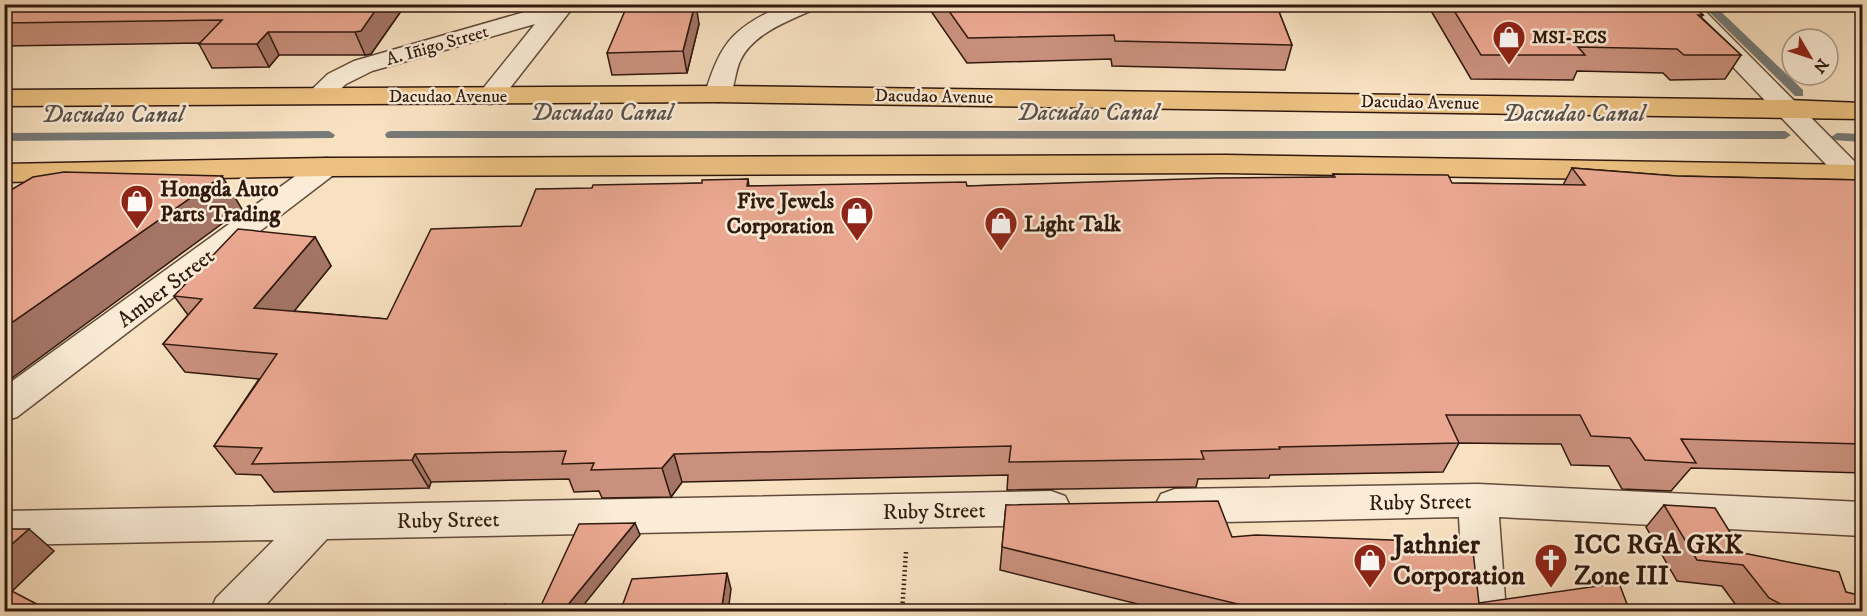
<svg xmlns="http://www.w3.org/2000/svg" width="1867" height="616" viewBox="0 0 1867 616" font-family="'IM FELL DW Pica',serif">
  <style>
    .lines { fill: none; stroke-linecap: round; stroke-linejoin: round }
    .stream { fill: #767a78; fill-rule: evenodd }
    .minor-casing { stroke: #624b3b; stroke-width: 3 }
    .major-casing { stroke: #30190e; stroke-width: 3 }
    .path { stroke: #30190e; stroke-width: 4.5; stroke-dasharray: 1.5 3; stroke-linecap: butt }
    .minor { fill: #faecd7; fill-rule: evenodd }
    .major { fill: #ecc080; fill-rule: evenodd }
    .wall { fill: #c9907d; stroke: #30190e; stroke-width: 1.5 }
    .shaded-wall { fill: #a47566; stroke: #30190e; stroke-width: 1.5 }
    .building { fill: #eaa791; stroke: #30190e; stroke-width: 1.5 }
    .labels { text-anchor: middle; stroke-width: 5; stroke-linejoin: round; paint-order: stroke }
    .far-poi-label { font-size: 18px; font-weight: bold; fill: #30190e; stroke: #faecd7; text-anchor: start }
    .far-street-label { font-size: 18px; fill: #30190e; stroke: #faecd7 }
    .poi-label { font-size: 22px; font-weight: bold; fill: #30190e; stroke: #faecd7; text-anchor: start }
    .street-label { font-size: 22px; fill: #30190e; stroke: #faecd7 }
    .water-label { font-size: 24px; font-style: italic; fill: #59514c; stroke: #faecd7 }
    .near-poi-label { font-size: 27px; font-weight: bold; fill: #30190e; stroke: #faecd7; text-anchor: start }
  </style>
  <rect width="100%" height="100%" fill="#f8e1c1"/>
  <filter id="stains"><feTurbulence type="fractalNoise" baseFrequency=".00333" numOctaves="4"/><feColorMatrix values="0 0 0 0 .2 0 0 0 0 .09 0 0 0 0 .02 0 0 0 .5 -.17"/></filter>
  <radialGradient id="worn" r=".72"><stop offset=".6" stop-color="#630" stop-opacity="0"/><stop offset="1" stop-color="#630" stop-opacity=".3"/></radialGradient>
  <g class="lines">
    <!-- stream -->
    <path class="stream" d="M1701 4H1713L1803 90V96H1795Z
      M329 131 335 135 333 138 4 141V133Z
      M391 131H1785L1791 135 1785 139 387 138 385 135 387 132Z
      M1837 133 1862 134V142L1833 140 1831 137Z"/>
    <!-- minor casing -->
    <g class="minor-casing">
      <path id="minor" d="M541 4 574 6 499 102 490 104 481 102 477 96 535 24 372 71 346 84 328 101 319 103 310 101 306 95 328 74 354 61 528 11Z
        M786 4H818L815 9C790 20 754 33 741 59 734 72 736 88 727 100L718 102 709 100 705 94C721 40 735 27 786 4Z
        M1673 4H1698L1860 167 1862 170 1860 179 1850 182 1840 179Z
        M326 158 336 161 340 167 336 173 17 417 4 421V387L316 161Z
        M1478 484 1862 502V536L1499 517 1506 612H1464L1459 517 1175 523 1161 518 1155 506 1161 494 1175 489Z
        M1051 491 1065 496 1071 508 1065 520 1051 525 327 539 259 612H210L216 598 274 540 4 545V511Z"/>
    </g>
    <!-- major casing -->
    <g class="major-casing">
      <path id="major" d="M718 86 1787 100 1862 103V119L718 102 4 106V90Z
        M1225 155 1862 165V183L1225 173 326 176 4 182V164L326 158Z"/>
    </g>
    <!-- path -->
    <path class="path" d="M902 612 906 552"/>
    <!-- minor -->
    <use href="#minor" class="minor"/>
    <!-- major -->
    <use href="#major" class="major"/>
  </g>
  <!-- wall -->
  <path class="wall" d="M4 4H406L371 54 365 55H279L269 67 212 68 199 44 200 43 4 46Z
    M926 4H1276L1292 45 1285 70 1112 66 1111 59 967 63Z
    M1427 4H1691L1703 15 1701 17 1741 55 1725 79 1670 80 1663 73 1577 71 1573 80 1471 79Z
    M699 24 687 73 612 75 607 53Z
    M1572 168 1677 176 1863 180V473L1691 468 1671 491 1622 489 1609 466 1571 465 1561 444 1459 443 1443 472 1270 475 1269 478 1198 479 1196 487 1007 490 1008 475 682 482 671 497 602 498 599 491 574 492 569 479 431 482 429 488 274 492 261 475 236 474 214 446 259 379 185 372 163 344 188 315 174 296 315 237 331 266 294 311 387 319 521 226 592 188 702 183 748 179 749 186H967L1332 177 1333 174 1452 183 1563 185Z
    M1006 505 1232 537 1479 603 1630 612H1170L1000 570Z
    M1664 505 1743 553 1846 592 1863 612H1741L1722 586 1677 581 1646 527Z"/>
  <!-- shaded-wall -->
  <path class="shaded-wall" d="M380 4H406L371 54 365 55 355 32Z
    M695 4H696L699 24 687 73 683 51Z
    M268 32 279 55 269 67 257 44Z
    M222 176 242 209 4 384V328Z
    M315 237 331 266 273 337 254 308Z
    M415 454 431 482 429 488 412 460Z
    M674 454 682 482 671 497 662 468Z
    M635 523 640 535 578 612H562Z
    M29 529 54 551 7 596 4 594V551Z
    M727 573 731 589 728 612H721Z"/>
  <!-- building -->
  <path class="building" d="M4 4H380L361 31 355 32H268L257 44H199L222 20 4 23Z
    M658 4H695L683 51 607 53 627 6Z
    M944 4H1276L1292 45 1115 41 1114 35 968 38Z
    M1450 4H1691L1703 15H1698L1741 55H1684L1677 49 1578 47 1585 55H1481Z
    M1572 168 1677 176 1863 180V444L1681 439 1696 463 1645 460 1630 438 1591 436 1580 415H1446L1459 443 1279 447 1280 449 1201 451 1204 459 1009 462 1011 446 674 454 662 468 591 470 594 463 562 464 566 451 415 454 412 460 252 464 262 448 214 446 277 354 163 344 202 299 174 296 238 229 315 237 254 308 387 319 431 229 521 226 536 189 592 188 593 185 702 183V180L748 179 747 186 966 182 967 186 1216 178 1335 177 1333 174 1448 175 1452 183 1585 185Z
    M64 172 222 176 4 328V194L33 177Z
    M1218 501 1232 537 1256 535 1472 543 1479 603 1619 583 1630 612H1245L1246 606 1002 547 1006 505Z
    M1664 505 1715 508 1743 553 1839 572 1846 592 1863 596V612H1793L1792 610 1769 598 1743 565 1697 560Z
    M635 523 562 612H538L579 524Z
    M4 529H29L4 551Z
    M727 573 721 612H620L632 579Z
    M4 587 52 612H4Z
    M505 604 520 612H499Z"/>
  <!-- icons -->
  <defs>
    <g id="shop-pin" transform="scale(1.725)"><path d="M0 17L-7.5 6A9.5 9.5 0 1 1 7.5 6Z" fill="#8f2418" stroke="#faecd7"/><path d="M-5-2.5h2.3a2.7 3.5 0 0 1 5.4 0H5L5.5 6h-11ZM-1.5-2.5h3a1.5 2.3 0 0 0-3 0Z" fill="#fff"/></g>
    <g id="church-pin" transform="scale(1.725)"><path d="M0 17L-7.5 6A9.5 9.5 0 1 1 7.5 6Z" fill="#8f2418" stroke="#faecd7"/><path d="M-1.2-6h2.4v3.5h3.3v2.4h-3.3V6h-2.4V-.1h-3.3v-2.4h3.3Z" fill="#fff"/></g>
  </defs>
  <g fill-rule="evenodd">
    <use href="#shop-pin" x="1509" y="37"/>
    <use href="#shop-pin" x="137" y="201"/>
    <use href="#shop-pin" x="857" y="213"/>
    <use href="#shop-pin" x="1001" y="223"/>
    <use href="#shop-pin" x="1370" y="560"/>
    <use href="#church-pin" x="1551" y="560"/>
  </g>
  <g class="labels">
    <!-- far-poi labels -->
    <g class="far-poi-label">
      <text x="1532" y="43">MSI-ECS</text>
    </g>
    <!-- far-street labels -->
    <g class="far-street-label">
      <text transform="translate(437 45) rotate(-16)" y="6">A. Iñigo Street</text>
      <text x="448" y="102">Dacudao Avenue</text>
      <text transform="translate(934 96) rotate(1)" y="6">Dacudao Avenue</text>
      <text transform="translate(1420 102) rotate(1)" y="6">Dacudao Avenue</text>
    </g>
    <!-- poi labels -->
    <g class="poi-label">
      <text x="160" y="196">Hongda Auto<tspan x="160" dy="25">Parts Trading</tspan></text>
      <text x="834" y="208" text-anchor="end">Five Jewels<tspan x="834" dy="25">Corporation</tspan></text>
      <text x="1024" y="231">Light Talk</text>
    </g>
    <!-- street labels -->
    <g class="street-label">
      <text transform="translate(165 287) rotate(-37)" y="8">Amber Street</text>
      <text transform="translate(1420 501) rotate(-1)" y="8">Ruby Street</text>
      <text transform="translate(934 510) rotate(-1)" y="8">Ruby Street</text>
      <text transform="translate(448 519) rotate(-1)" y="8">Ruby Street</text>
    </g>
    <!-- water labels -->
    <g class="water-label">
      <text x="602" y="120">Dacudao Canal</text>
      <text x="1088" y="120">Dacudao Canal</text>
      <text x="1574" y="121">Dacudao Canal</text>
      <text x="113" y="122">Dacudao Canal</text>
    </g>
    <!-- near-poi labels -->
    <g class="near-poi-label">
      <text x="1393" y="553">Jathnier<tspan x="1393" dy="31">Corporation</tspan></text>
      <text x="1574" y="553">ICC RGA GKK<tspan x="1574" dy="31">Zone III</tspan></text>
    </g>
  </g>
  <!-- margin -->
  <rect width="1867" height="616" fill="none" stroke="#f8e1c1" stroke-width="24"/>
  <rect x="6" y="6" width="1855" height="604" fill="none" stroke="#30190e" stroke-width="3"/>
  <rect x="12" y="12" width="1843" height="592" fill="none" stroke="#30190e" stroke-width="1.5"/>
  <!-- north arrow -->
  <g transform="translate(1810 57) rotate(129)"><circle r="28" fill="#faecd7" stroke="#a99887" stroke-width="1.5"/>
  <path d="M0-4.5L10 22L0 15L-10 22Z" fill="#8f2418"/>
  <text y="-9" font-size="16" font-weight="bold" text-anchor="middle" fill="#30190e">N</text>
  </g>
  <rect width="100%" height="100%" filter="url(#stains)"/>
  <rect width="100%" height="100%" fill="url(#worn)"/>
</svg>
